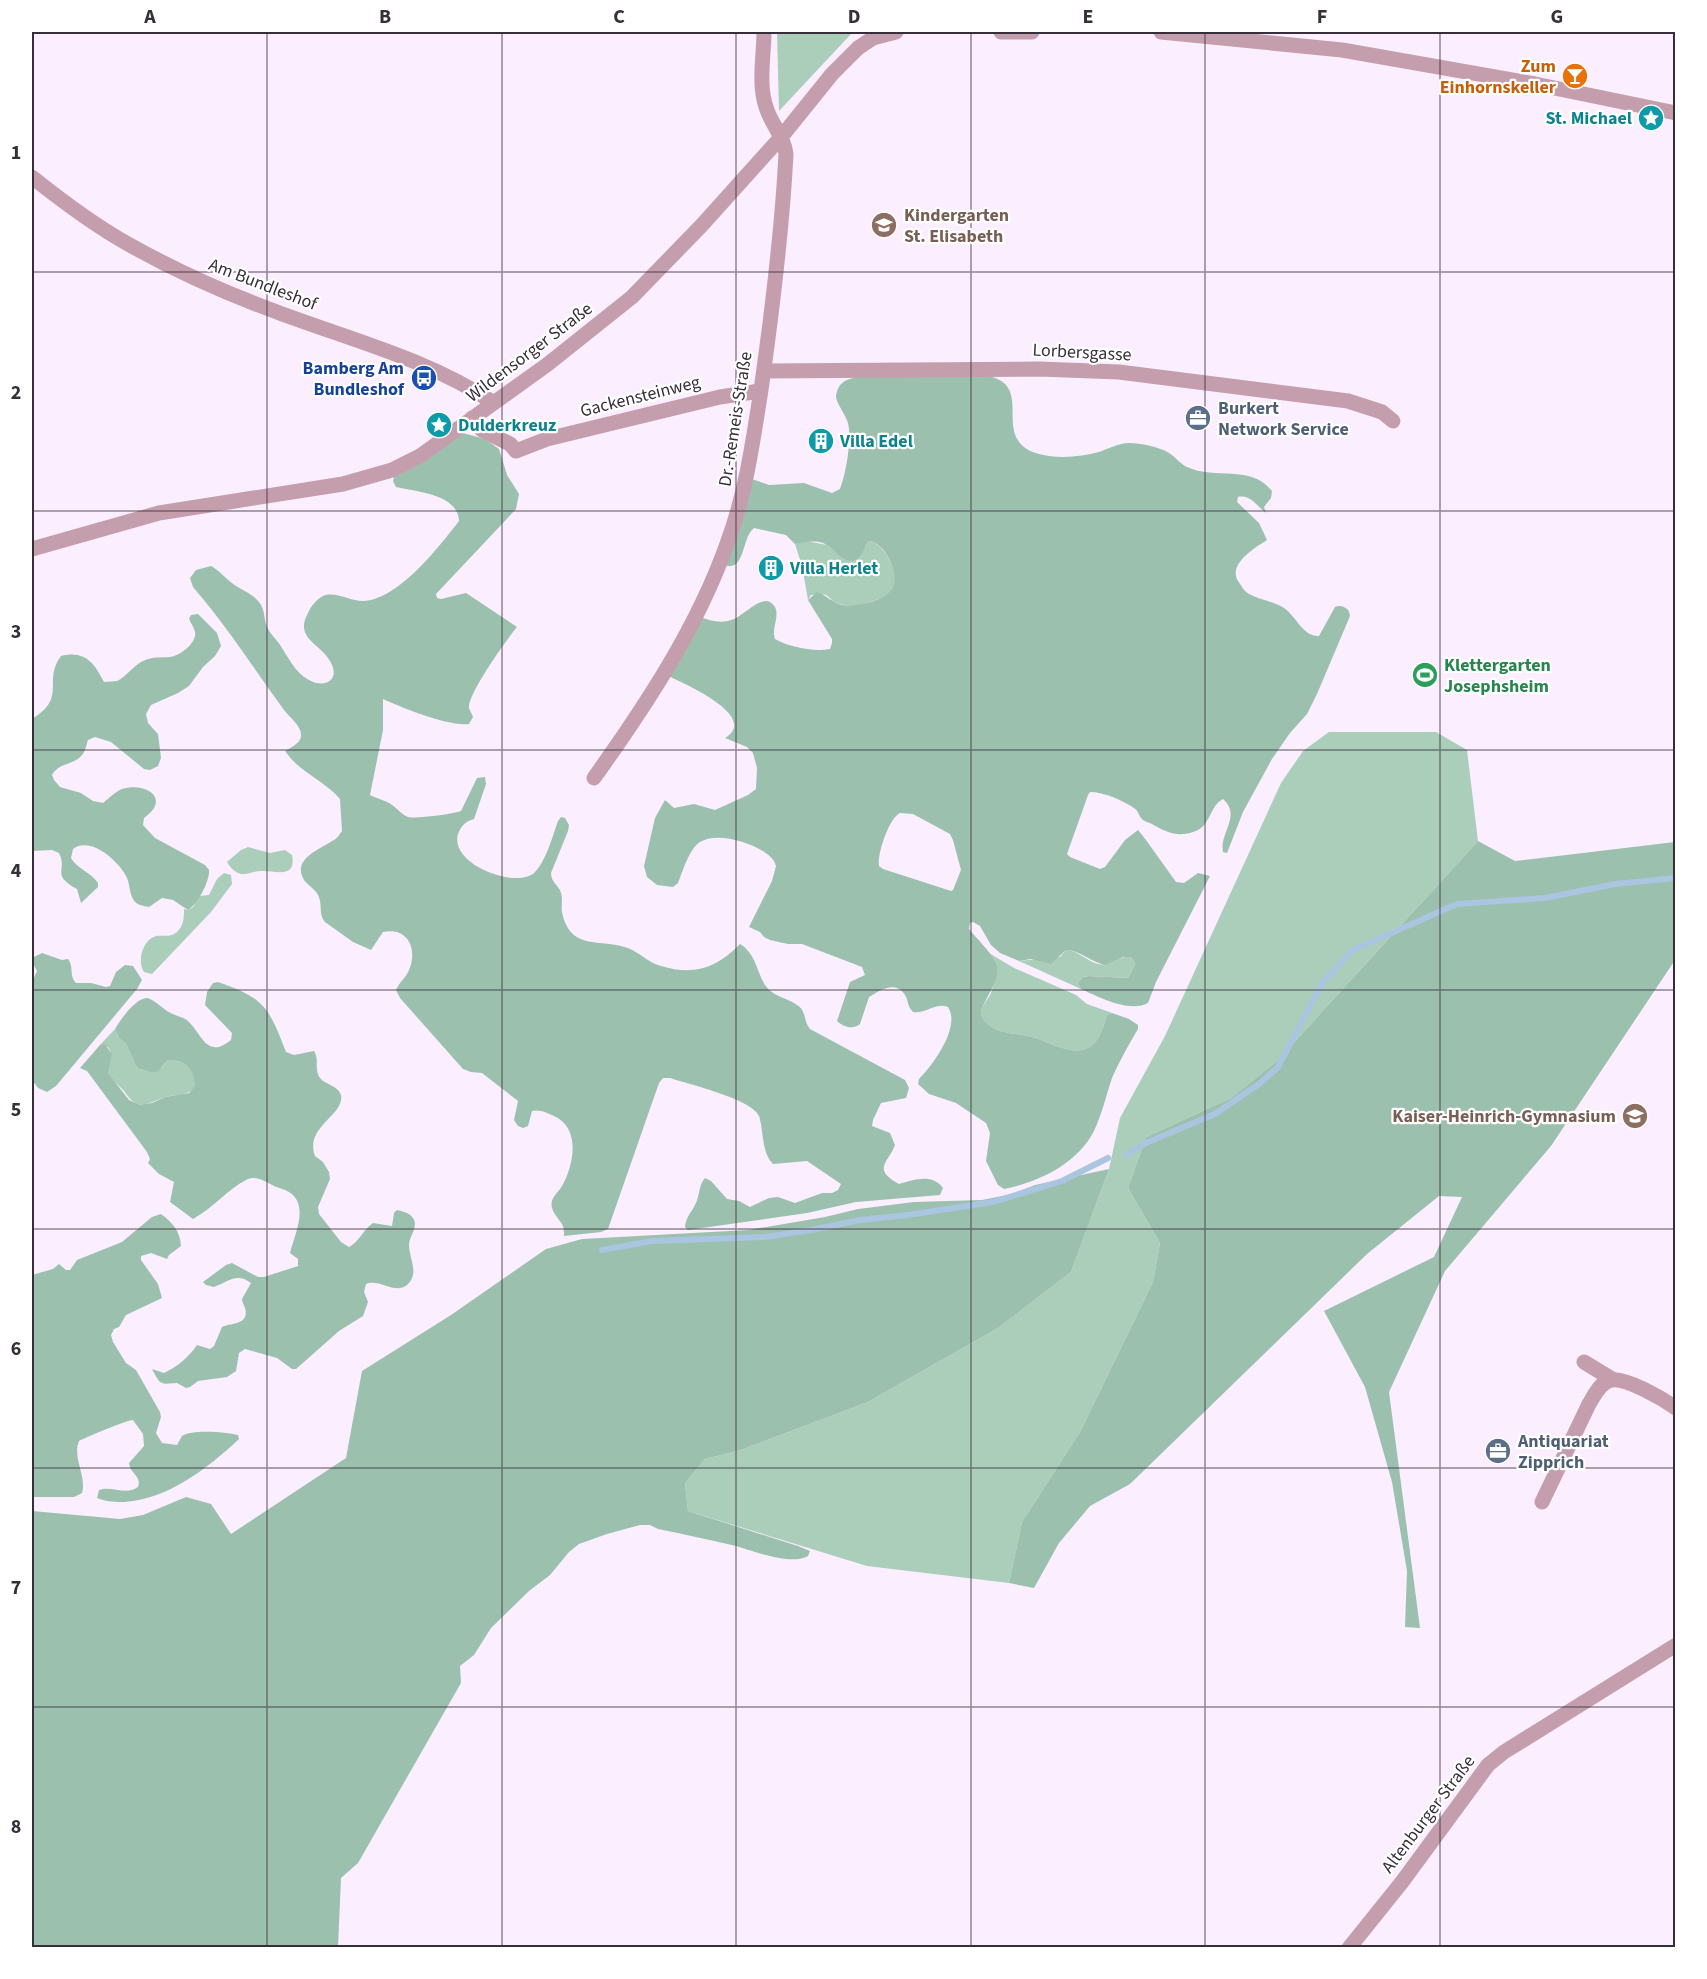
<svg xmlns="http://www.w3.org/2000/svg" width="1707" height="1979" viewBox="0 0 1707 1979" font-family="'Source Sans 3',sans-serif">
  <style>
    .green { fill: #abcebb }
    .forest { fill: #9cc0ae; fill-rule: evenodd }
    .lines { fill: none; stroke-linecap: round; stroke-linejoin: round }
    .stream { stroke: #aac5df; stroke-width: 6 }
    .minor { stroke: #c49eac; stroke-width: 15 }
    .grid { fill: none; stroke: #362e39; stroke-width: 1.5; stroke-opacity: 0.55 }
    .labels { text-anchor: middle; stroke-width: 4.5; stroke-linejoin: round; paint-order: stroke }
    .food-label { font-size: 18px; font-weight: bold; fill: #c56008; stroke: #fff; text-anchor: end }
    .culture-label { font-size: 18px; font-weight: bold; fill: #0d838f; stroke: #fff; text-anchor: start }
    .education-label { font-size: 18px; font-weight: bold; fill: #785e54; stroke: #fff; text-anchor: start }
    .street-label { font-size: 18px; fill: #362e39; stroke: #fff }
    .transit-label { font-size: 18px; font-weight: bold; fill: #164399; stroke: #fff; text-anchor: end }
    .service-label { font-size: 18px; font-weight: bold; fill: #4e5e75; stroke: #fff; text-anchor: start }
    .leisure-label { font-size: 18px; font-weight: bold; fill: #27864d; stroke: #fff; text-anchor: start }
    .neatline { fill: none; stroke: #362e39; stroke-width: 2 }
    .grid-label { font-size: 20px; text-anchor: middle; font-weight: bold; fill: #362e39 }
  </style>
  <rect width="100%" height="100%" fill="#fbeeff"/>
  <!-- green -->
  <path class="green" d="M777 32H851L852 33 779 111Z
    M806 541 827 545 837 553 863 550 869 541C885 543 903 578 891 591 884 598 871 602 861 605 852 607 841 606 833 601 831 599 829 597 826 595 822 594 815 595 811 595L808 600 802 566 795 544Z
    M1329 732H1436L1467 750 1478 841 1277 1061 1231 1098 1146 1137 1128 1188 1160 1243 1153 1282 1080 1432 1022 1522 1009 1583 867 1566 688 1511 685 1483 705 1459 741 1450 868 1402 998 1328 1071 1272 1109 1169 1120 1118 1165 1036 1281 783 1303 751Z
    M248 847 270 853 285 850 292 855C297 880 274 870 261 871 254 871 247 875 241 874 235 873 229 866 227 862L241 850Z
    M224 873 231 875 232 884 211 912 152 974 144 972C137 962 142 940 156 936 164 935 171 938 178 931 184 925 184 916 184 909L188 910 193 907 199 896 209 895 217 879Z
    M1066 950C1078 950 1086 961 1098 964 1111 967 1119 955 1131 957L1135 964 1128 978 1089 976 1083 977 1078 983 1081 989 1019 961 1060 957Z
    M989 953 1014 968 1076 995 1087 1004 1112 1013 1107 1015C1103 1027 1099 1045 1085 1049 1069 1055 1048 1041 1032 1037 1022 1034 1010 1034 1000 1031 994 1029 985 1023 982 1017 978 1009 988 1000 991 993 995 984 994 970 995 961Z
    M115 1029 119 1038 126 1044 137 1068 152 1073 162 1067 168 1060C184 1059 195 1069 196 1086 187 1097 177 1094 165 1097 145 1104 139 1113 124 1091 119 1085 112 1081 108 1073 108 1063 115 1056 108 1047L100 1045Z"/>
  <!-- forest -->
  <path class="forest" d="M988 376C1037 386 988 440 1039 454 1057 459 1081 457 1099 452 1108 449 1119 443 1129 443 1140 443 1160 447 1169 453 1176 457 1180 464 1187 467 1215 480 1251 464 1272 491L1271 498 1264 507 1266 513C1258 507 1250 494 1238 497L1237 502 1259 523 1267 540C1253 549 1225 566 1240 584 1243 588 1244 591 1249 594 1260 600 1273 601 1284 608 1297 617 1302 636 1319 636L1335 607C1342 604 1350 609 1350 616L1317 694 1307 714 1290 733 1272 759 1243 812 1227 853 1223 852C1219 833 1242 816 1223 799 1210 806 1211 823 1198 830 1178 839 1166 832 1150 823 1149 823 1142 820 1142 819 1138 815 1139 811 1134 808 1122 800 1104 792 1090 792L1088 795 1067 854 1070 857 1100 869 1105 867 1125 840 1138 830 1146 840 1176 882 1184 883 1198 873 1210 876 1156 982 1148 1003C1129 1013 1099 997 1081 989L1078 983 1083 977 1089 976 1128 978 1135 964 1131 957H1123L1106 965C1092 963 1080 950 1066 950L1051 964 1031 959 1019 961 1000 953 991 945 980 926 973 922 970 923 969 929C977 939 989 950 995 961 1005 981 976 1006 982 1017 985 1023 994 1029 1000 1031 1010 1034 1022 1034 1032 1037 1048 1041 1069 1055 1085 1049 1099 1045 1103 1027 1107 1015L1112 1013 1129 1019 1138 1025V1029C1129 1044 1119 1062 1112 1078 1106 1096 1102 1114 1094 1131 1077 1164 1039 1182 1004 1189L998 1185 986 1161 990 1133 986 1123 956 1103 929 1094 918 1084 919 1079C933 1065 961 1027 948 1007 936 1002 926 1014 913 1012 907 1006 909 1002 905 995 896 980 880 990 869 997L860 1024C853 1030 843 1027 837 1021L850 982 865 975 862 967 802 944H788L770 940 764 937 760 932 749 927 772 881 776 866 774 861C763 845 718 830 700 842 689 849 683 871 678 883L673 887 657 885 647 877 644 866 655 818 665 800 674 808 694 804 715 810 748 795 756 789 757 768 753 753 747 747 725 738C761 716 681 682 666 675L699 617C710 620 720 624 731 620 744 617 764 589 775 607 780 617 771 628 775 639 789 647 813 652 830 649L832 643V639L808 600 817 592C826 595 833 603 842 605 855 608 888 600 893 587 899 572 885 543 869 541 865 545 864 552 859 557 847 570 834 547 823 543 814 540 805 542 795 544L786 535 754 528C741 538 746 573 723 565L749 478 769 485 804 483 832 493 840 489C846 474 852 439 848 423 845 414 839 407 836 398 837 383 845 379 859 377ZM900 813 913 814 950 834 953 840 961 870 953 890 951 891 883 869 879 866C877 854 889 818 900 813Z
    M459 432 485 439 499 449 507 475 519 494 516 509 436 594 437 598 441 599 466 593 517 627C507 639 467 695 469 708 470 711 472 714 473 717L469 724C450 727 400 707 383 699V730L370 795C377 799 386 800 392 805 398 809 401 814 408 817 414 819 454 814 461 811L477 778 485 777 486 784 474 819C466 821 461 826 458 834 449 865 518 890 535 872 546 861 553 835 558 821L561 817 565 818 569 825 568 831 551 873C551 883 559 885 561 893 563 899 561 906 562 912 570 952 601 938 628 948 640 953 649 963 661 966 694 976 717 968 740 944 756 954 756 970 765 985 773 997 786 997 797 1005 807 1011 803 1021 810 1029L905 1080 909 1088 906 1098 881 1103 873 1120 872 1126 890 1133 895 1145C889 1162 871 1169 899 1184 914 1180 932 1173 943 1188L940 1195 856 1202 807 1213 688 1230 685 1227C686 1217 691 1213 695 1205 700 1196 698 1186 705 1178L711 1181 727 1199 739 1201 750 1207 769 1198 778 1197 795 1203 822 1193H832L838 1190 841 1184 807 1161 773 1164C761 1152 764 1131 759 1116 752 1099 688 1084 670 1078H663L659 1083 608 1229 601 1232 564 1236C564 1233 564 1229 563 1226 560 1219 549 1211 552 1201 553 1196 559 1191 562 1186 574 1165 581 1128 554 1116 547 1113 540 1109 532 1111L528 1126 523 1128 518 1126 514 1120 518 1101 482 1073 471 1072 463 1069 400 998 396 990C399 982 406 978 409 970 418 949 408 927 383 932L371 950 353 942 325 922C318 914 323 904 318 895 315 888 306 885 303 878 293 858 321 849 332 841 337 839 339 835 342 831L340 799C324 780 300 773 285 751 290 748 301 743 301 736 302 726 289 717 284 710 254 669 226 625 193 587L190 578 196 570 211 566C219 570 225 578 232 583 242 591 255 594 261 605 265 612 264 620 267 627 270 633 274 637 278 642 288 656 294 672 309 680 323 688 339 682 332 665 324 644 293 640 308 613 311 606 316 600 323 596 335 591 350 601 363 601 398 600 439 547 459 521 458 494 417 492 396 487L393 481 394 477Z
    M198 614 217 633 221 646 215 656 203 667 189 686 178 693 151 705 146 714 148 723 158 734 161 758 158 766 150 770 144 769 111 742 95 737 88 740C86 746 85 754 79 758 70 765 58 764 52 775L54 780 60 787 81 793 93 801 103 803C109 798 115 792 122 789 145 782 172 798 144 818L143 825 155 838 205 865 209 870C210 881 198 904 188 910L173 900 162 898 149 907C143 906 136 905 133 899 129 892 130 883 126 876 118 861 91 836 73 849L71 858C77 869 91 872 98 883V887L81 903 77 889C50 874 68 871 59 853L52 850 32 851V719C68 697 42 682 61 656 84 650 94 662 104 682L117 681C127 676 133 666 143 661 153 656 160 658 170 657 180 656 197 643 195 632 194 628 191 623 189 619L191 615Z
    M1478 841 1515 861 1675 842V960L1551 1146 1445 1271 1389 1392 1420 1628 1405 1627 1407 1571 1392 1482 1365 1387 1324 1311 1434 1257 1462 1197 1439 1196 1367 1254 1130 1484 1090 1506 1059 1543 1034 1588 1009 1583 1022 1522 1080 1432 1153 1282 1160 1243 1128 1188 1146 1137 1231 1098 1277 1061Z
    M42 953 62 960 68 959C74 966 69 977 76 983H91L106 987 110 986 116 972 125 965 133 966 142 980 137 989 56 1086 47 1092 38 1088 32 1080V982L37 971 32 962 34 957Z
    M218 982C265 998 269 1008 286 1052L294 1055 314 1051C319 1058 315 1066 318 1074 321 1085 338 1084 341 1095 345 1115 304 1127 315 1156L323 1162 329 1172 330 1179 318 1207 319 1214 341 1242 349 1247C359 1242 363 1230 373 1223L392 1226 394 1213 397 1210C402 1211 410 1213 413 1218 419 1227 409 1236 409 1245 409 1258 420 1274 407 1285 395 1295 379 1278 366 1284L364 1292 368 1302 363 1316 339 1331 296 1369H292L277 1358 245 1349 239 1353 236 1371 227 1377 198 1381 190 1387 186 1388 177 1383C160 1384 161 1386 152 1369L164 1373C177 1367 189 1357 197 1345L210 1349 214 1346 222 1327C231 1323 250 1325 245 1308 244 1305 242 1302 242 1299L251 1283C236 1272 228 1282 214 1287L206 1285 203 1282 226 1265 232 1263 258 1277H264L298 1266V1259L290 1253C294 1236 310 1205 289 1192 284 1189 278 1188 272 1185 264 1181 255 1175 246 1180 227 1190 213 1208 193 1219L170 1202 174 1182 159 1174 148 1163 150 1159 147 1152 87 1071 80 1068 100 1045 105 1044 112 1054 108 1073 129 1100 140 1105 152 1103 165 1097 189 1093 195 1086C195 1069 184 1059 168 1060L158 1071 152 1073 137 1068 126 1044 119 1038 115 1029C121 1019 136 997 148 998 155 1001 160 1006 167 1011 174 1016 182 1016 188 1021 202 1034 207 1060 231 1040L232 1033 205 1005 207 992 213 983Z
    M1109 1169 1071 1272 998 1328 868 1402 741 1450 705 1459 685 1483 688 1511 798 1546 810 1551 808 1556C792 1566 753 1551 736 1546 710 1540 684 1534 658 1529L650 1525H640L607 1534 579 1544 569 1552 550 1575 529 1591 491 1628 474 1655 460 1666 461 1683 358 1863 341 1878 338 1947H32V1511L120 1519 143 1515 186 1497 211 1504 231 1534 346 1458 362 1371 451 1315 546 1249 582 1239 748 1230 825 1217 858 1209 914 1202 982 1200 1012 1194 1035 1185Z
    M161 1214C173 1223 180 1231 181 1246L169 1255 167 1259 151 1253 141 1256V1260L158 1284 162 1298 126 1315 119 1327 114 1329 111 1335 113 1342 126 1363 136 1370 160 1412 161 1417 156 1433 162 1443 177 1445 182 1436C192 1429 226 1432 238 1435L239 1439C208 1468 168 1499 125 1502 116 1502 106 1502 97 1498L99 1490C112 1485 125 1496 138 1487 142 1476 130 1474 129 1463L144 1446 143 1434 133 1420C127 1420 87 1437 79 1441 72 1458 87 1476 82 1493L74 1497H32V1275L53 1269 59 1264 66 1270H70L77 1260 122 1242 152 1217Z"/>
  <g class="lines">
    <!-- stream -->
    <path class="stream" d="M1126 1155 1146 1143 1215 1114 1259 1084 1278 1067 1323 982 1353 950 1457 904 1545 898 1615 884 1676 878
      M602 1250 652 1241 765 1237 811 1230 860 1220 908 1215 993 1202 1062 1181 1108 1158"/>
    <!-- minor -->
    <path class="minor" d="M1001 32H1032
      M1161 32 1342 50 1535 84 1676 113
      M32 177C62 201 94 225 128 244 176 271 225 293 277 312 351 340 428 359 494 403
      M764 371 1039 369 1119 372 1348 401 1382 412 1393 421
      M472 418 482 430 510 444 516 451 547 439 720 397 760 391
      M32 549 159 513 343 484 392 470 420 456 548 364 632 297 702 225 782 136 832 74 858 48 873 38 896 32
      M594 778C646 705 698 627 728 541 746 492 753 441 761 390 772 312 782 233 786 154 784 136 771 124 766 107 758 84 764 55 764 32
      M1584 1362 1612 1379
      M1542 1502 1589 1404C1594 1396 1600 1382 1611 1380 1626 1377 1663 1399 1676 1408
      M1349 1948 1402 1882 1488 1765 1504 1752 1676 1645"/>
  </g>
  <!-- grid -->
  <path class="grid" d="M267 32V1948M502 32V1948M736 32V1948M971 32V1948M1205 32V1948M1440 32V1948M32 272H1676M32 511H1676M32 750H1676M32 990H1676M32 1229H1676M32 1468H1676M32 1707H1676"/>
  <!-- icons -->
  <defs>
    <g id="bar-disc" transform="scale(1.35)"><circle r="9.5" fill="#e8710a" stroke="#fff"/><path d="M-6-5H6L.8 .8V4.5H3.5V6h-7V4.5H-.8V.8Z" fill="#fff"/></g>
    <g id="sight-disc" transform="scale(1.35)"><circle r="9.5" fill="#0f9aa8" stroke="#fff"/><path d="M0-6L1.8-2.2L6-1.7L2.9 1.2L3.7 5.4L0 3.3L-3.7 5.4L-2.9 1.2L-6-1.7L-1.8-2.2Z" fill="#fff"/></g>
    <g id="school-disc" transform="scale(1.35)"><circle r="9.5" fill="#8d6e63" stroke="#fff"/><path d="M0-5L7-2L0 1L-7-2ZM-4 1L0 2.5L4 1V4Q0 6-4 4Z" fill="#fff"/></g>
    <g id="bus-disc" transform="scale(1.35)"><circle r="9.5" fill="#1a4fb4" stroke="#fff"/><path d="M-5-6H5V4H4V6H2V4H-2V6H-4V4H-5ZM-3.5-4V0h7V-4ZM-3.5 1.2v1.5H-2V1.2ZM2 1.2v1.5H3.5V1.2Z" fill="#fff"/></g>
    <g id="office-disc" transform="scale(1.35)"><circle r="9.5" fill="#5c6f8a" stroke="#fff"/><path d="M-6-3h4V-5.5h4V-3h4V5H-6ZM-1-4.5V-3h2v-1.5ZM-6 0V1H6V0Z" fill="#fff"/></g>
    <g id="building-disc" transform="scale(1.35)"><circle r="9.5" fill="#0f9aa8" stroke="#fff"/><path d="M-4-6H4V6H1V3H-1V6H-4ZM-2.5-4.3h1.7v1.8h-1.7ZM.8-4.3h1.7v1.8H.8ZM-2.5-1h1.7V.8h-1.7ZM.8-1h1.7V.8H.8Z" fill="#fff"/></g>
    <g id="stadium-disc" transform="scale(1.35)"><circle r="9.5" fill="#2e9e5b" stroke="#fff"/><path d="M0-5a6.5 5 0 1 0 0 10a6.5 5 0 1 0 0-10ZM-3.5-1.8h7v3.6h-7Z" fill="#fff"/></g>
  </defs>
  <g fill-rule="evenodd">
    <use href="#bar-disc" x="1575" y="76"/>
    <use href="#sight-disc" x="1651" y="118"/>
    <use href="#school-disc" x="884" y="225"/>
    <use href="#bus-disc" x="424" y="378"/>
    <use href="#office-disc" x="1198" y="418"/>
    <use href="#sight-disc" x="439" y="425"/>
    <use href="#building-disc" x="821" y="441"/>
    <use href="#building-disc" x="771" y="568"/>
    <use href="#stadium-disc" x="1425" y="675"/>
    <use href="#school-disc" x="1635" y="1116"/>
    <use href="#office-disc" x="1498" y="1451"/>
  </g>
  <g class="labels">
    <!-- food labels -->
    <g class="food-label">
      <text x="1556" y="72">Zum<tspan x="1556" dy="21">Einhornskeller</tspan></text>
    </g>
    <!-- culture labels -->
    <g class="culture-label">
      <text x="1632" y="124" text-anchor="end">St. Michael</text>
      <text x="458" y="431">Dulderkreuz</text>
      <text x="840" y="447">Villa Edel</text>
      <text x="790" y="574">Villa Herlet</text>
    </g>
    <!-- education labels -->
    <g class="education-label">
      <text x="904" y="221">Kindergarten<tspan x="904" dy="21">St. Elisabeth</tspan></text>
      <text x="1616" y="1122" text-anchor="end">Kaiser-Heinrich-Gymnasium</text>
    </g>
    <!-- street labels -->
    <g class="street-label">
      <text transform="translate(263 284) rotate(21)" y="6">Am Bundleshof</text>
      <text transform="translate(529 352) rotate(-37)" y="6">Wildensorger Straße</text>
      <text transform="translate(1082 352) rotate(3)" y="6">Lorbersgasse</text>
      <text transform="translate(640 396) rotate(-14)" y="6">Gackensteinweg</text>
      <text transform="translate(735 419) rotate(-81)" y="6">Dr.-Remeis-Straße</text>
      <text transform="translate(1428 1814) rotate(-53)" y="6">Altenburger Straße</text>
    </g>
    <!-- transit labels -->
    <g class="transit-label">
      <text x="404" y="374">Bamberg Am<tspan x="404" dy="21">Bundleshof</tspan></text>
    </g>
    <!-- service labels -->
    <g class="service-label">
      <text x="1218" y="414">Burkert<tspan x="1218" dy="21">Network Service</tspan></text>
      <text x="1518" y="1447">Antiquariat<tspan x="1518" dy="21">Zipprich</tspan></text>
    </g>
    <!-- leisure labels -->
    <g class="leisure-label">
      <text x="1444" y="671">Klettergarten<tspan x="1444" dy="21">Josephsheim</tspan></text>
    </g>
  </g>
  <!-- border -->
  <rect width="1707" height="1979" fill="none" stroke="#ffffff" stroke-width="66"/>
  <rect x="33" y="33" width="1641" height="1913" class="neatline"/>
  <g class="grid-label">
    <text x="150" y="23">A</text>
    <text x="385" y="23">B</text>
    <text x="619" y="23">C</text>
    <text x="854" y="23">D</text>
    <text x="1088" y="23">E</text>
    <text x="1322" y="23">F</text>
    <text x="1557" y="23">G</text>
    <text x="16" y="159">1</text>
    <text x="16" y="399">2</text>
    <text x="16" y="638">3</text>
    <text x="16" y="877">4</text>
    <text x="16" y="1116">5</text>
    <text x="16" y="1355">6</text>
    <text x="16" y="1594">7</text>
    <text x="16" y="1833">8</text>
  </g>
</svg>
